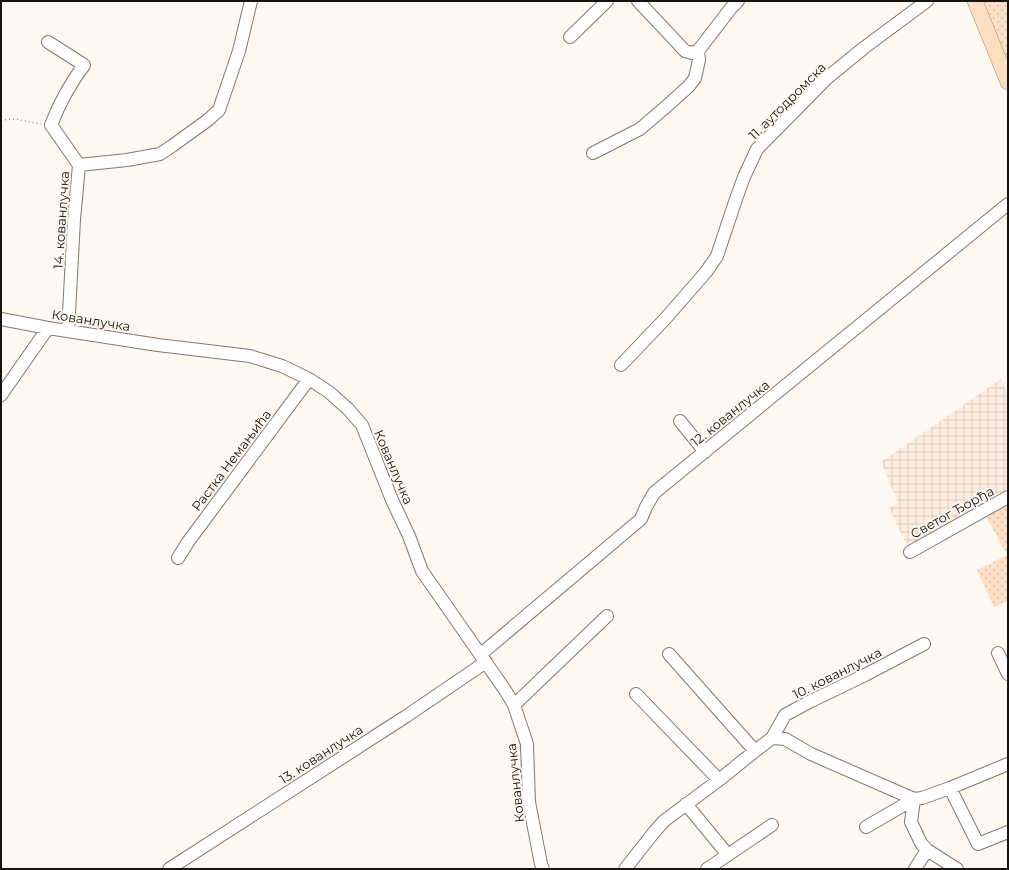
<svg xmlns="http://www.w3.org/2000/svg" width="1009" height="870" viewBox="0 0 1009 870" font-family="Montserrat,sans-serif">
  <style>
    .industrial { fill: url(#industrial-grid) }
    .grass { fill: url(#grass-dots) }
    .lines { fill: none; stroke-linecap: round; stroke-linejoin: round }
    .minor-casing { stroke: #827870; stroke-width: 14 }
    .major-casing { stroke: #ab8968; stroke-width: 16 }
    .path { stroke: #9b9691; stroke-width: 1.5; stroke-dasharray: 1 3; stroke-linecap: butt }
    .minor { stroke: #fff; stroke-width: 12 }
    .major { stroke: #fddec1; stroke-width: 15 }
    .labels { text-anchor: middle; stroke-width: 4; stroke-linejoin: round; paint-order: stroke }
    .street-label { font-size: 13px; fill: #171310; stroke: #fef8f2 }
  </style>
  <defs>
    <pattern id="industrial-grid" width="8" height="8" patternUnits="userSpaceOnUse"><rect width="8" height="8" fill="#ffeedf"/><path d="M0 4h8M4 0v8" fill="none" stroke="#dacbbe"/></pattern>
    <pattern id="grass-dots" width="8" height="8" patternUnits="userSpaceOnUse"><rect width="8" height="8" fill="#fde0c5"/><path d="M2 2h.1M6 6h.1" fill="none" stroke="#d8bfa8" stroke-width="1.8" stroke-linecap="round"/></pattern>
  </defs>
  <rect width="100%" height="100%" fill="#fef8f2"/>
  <!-- industrial -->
  <path class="industrial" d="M1001 379 1008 395V497L910 552 889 508 898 503 881 462Z"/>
  <!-- grass -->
  <path class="grass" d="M975 1H1008V82Z
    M1008 497V601L994 607 977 570 1007 555 983 511Z"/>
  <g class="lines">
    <!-- minor casing -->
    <g class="minor-casing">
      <path id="minor" d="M638 1 685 51 692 53 698 51 731 8 738 1
        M570 37 607 1
        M48 42 84 65C70 84 59 104 51 125L79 165
        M593 153 640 129 668 105 689 86 695 78 699 60 698 51
        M1 319 48 328 158 345 250 356 282 366 309 379 329 392 348 409 362 425 392 500 409 536 422 571 505 690 514 705 527 744 529 802 541 864 543 869
        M68 331 74 220 79 165 127 160 160 154 172 146 208 120 219 110 239 51 251 1
        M621 365 665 319 706 272 717 256 735 202 744 177 757 149 827 78 865 47 927 1
        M1 395 48 328
        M680 421 705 452
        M910 552 1008 497
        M178 558 188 542 309 379
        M998 653 1008 674
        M481 654 641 519 646 507 654 493 1008 204
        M669 654 755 751
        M636 694 719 780
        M514 705 607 616
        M772 738 785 715 809 702 865 675 924 644
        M950 788 978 844 1008 832
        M914 799 911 822 921 843 927 850 957 869
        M686 804 728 855
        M866 827 914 799
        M169 869 405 717 486 662
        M625 869 655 831 664 821 719 780 755 751 772 738 785 739 811 754 914 799 922 798 950 788 1008 764
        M707 869 772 825
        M915 869 927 850"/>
    </g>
    <!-- major casing -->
    <g class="major-casing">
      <path id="major" d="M975 1 1008 82"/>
    </g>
    <!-- path -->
    <path class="path" d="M1 120 15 119 41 124"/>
    <!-- minor -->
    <use href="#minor" class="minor"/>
    <!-- major -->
    <use href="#major" class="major"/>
  </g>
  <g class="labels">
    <!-- street labels -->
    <g class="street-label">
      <text transform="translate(787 101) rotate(-45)" y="5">11. аутодромска</text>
      <text transform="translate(61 220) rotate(-86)" y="5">14. кованлучка</text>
      <text transform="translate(91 320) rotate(9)" y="5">Кованлучка</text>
      <text transform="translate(730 413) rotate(-39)" y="5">12. кованлучка</text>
      <text transform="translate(231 460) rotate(-53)" y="5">Растка Немањића</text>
      <text transform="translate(394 467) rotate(67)" y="5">Кованлучка</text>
      <text transform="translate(952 512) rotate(-29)" y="5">Светог Ђорђа</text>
      <text transform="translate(837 673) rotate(-27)" y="5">10. кованлучка</text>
      <text transform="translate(321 754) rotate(-33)" y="5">13. кованлучка</text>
      <text transform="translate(515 783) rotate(-96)" y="5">Кованлучка</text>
    </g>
  </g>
  <!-- border -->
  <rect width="1009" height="870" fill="none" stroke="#171310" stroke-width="4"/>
</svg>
